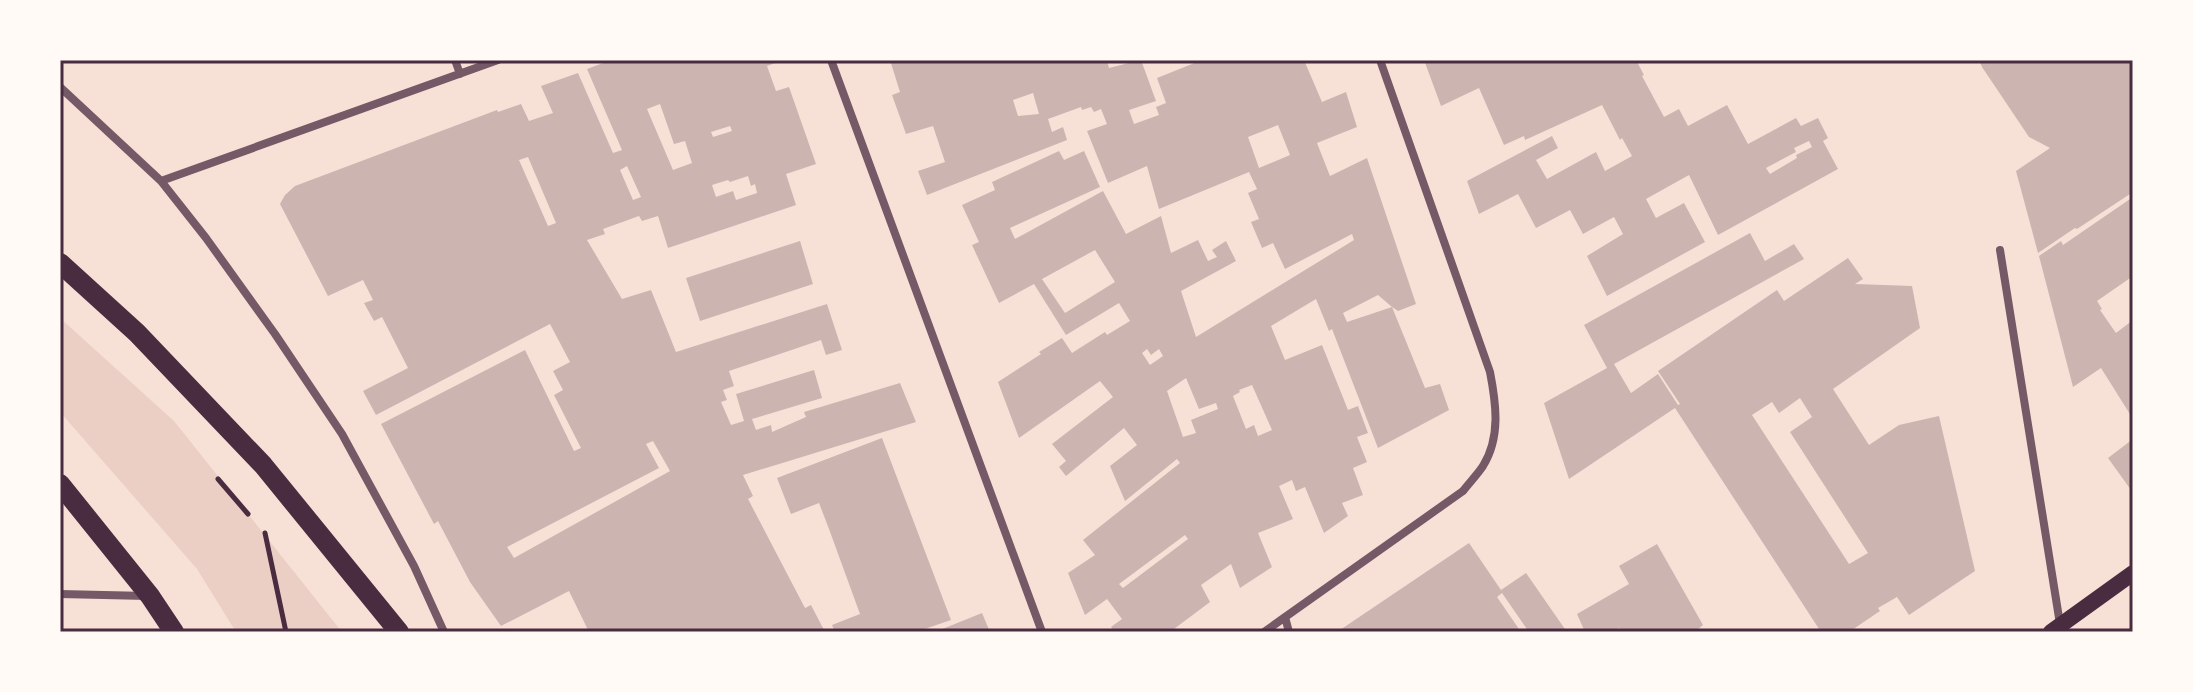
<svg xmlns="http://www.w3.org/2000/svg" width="2193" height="692" viewBox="0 0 2193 692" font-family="'Alegreya Sans',sans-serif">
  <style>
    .green { fill: #ebcfc5 }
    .building { fill: #ccb4b1; fill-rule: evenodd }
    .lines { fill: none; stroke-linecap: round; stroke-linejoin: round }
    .path { stroke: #4a2c40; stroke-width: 5 }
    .minor { stroke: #755966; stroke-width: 8 }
    .secondary { stroke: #4a2c40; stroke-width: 16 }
    .primary { stroke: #4a2c40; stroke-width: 20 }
    .neatline { fill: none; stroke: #4a2c40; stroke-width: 3 }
  </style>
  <rect width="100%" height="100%" fill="#f7e1d7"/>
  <!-- green -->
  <path class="green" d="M60 318 174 421 342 632H236L197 569 60 412Z"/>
  <!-- building -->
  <path class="building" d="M611 60H784L767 66 776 91 789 87 816 164 786 174 796 205 668 248 658 216 642 221 639 216 603 229 605 234 587 240 622 299 651 290 676 352 827 304 842 350 826 355 821 340 729 371 734 386 723 390 727 400 721 402 731 425 744 421 736 394 814 370 822 398 752 419 756 430 771 425 772 432 806 417 804 412 900 383 916 422 743 475 753 496 748 499 805 608 811 605 825 632H589L569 591 501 626 470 582 438 521 434 524 381 424 525 350 574 451 581 448 554 395 563 390 553 371 570 362 550 324 376 415 363 391 408 368 382 317 374 321 364 303 373 300 363 280 328 296 280 204 285 195 295 186 497 110 498 112 521 104 529 121 553 113 541 86 578 73 613 153 622 150 587 69ZM660 104 674 144 685 141 692 163 673 170 647 109ZM730 126 732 131 713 137 711 132ZM528 157 556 223 548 226 519 160ZM627 166 641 197 633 200 620 170ZM748 176 751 186 755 184 757 193 736 200 733 191 716 197 712 185 728 180 730 182ZM653 441 670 471 514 558 507 547 659 468 646 444Z
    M890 60H1107L1109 68 1141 60 1156 101 1129 110 1134 124 1159 115 1156 107 1166 103 1157 78 1202 60H1304L1322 102 1346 92 1357 127 1317 143 1330 176 1367 158 1416 304 1398 311 1392 307 1425 388 1440 384 1449 410 1378 448 1332 329 1329 331 1316 299 1271 326 1285 360 1322 345 1348 410 1358 406 1368 433 1357 437 1367 462 1353 468 1363 495 1342 503 1348 516 1324 533 1305 487 1296 491 1292 480 1279 486 1293 519 1258 533 1272 567 1240 588 1231 564 1201 585 1210 602 1170 632H1115L1111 627 1122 619 1107 599 1085 615 1068 573 1095 555 1083 540 1180 463 1177 459 1125 501 1110 466 1137 445 1124 428 1066 476 1059 467 1066 461 1052 444 1113 397 1100 381 1019 438 998 382 1041 354 1039 352 1062 338 1072 353 1105 332 1107 335 1130 321 1119 303 1066 335 1034 284 999 303 972 245 979 242 962 205 995 190 992 182 1059 151 1064 160 1084 151 1100 187 1010 228 1015 239 1103 191 1126 234 1161 216 1171 253 1198 240 1208 261 1217 257 1212 250 1226 241 1236 261 1181 291 1196 337 1354 240 1352 234 1285 269 1273 243 1262 248 1251 222 1259 219 1248 193 1257 189 1249 172 1159 209 1147 166 1108 183 1087 131 1107 124 1101 109 1094 112 1091 107 1082 110 1081 107 1048 119 1052 132 1063 127 1067 140 927 195 918 171 945 162 933 126 906 134 892 95 900 92ZM1033 93 1039 114 1018 116 1013 100ZM1278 125 1290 155 1259 168 1248 137ZM1095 250 1115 282 1065 313 1042 279ZM1378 295 1392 307 1347 322 1343 313ZM1147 349 1151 355 1159 349 1163 356 1150 365 1142 353ZM1186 378 1199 409 1216 403 1218 409 1191 420 1196 433 1183 437 1167 391ZM1252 385 1272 430 1258 436 1254 425 1246 429 1233 396 1240 392 1239 390ZM1185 535 1188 539 1123 588 1119 584Z
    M1424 60H1636L1644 75 1642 76 1664 117 1679 109 1688 126 1727 105 1748 144 1796 118 1801 126 1818 118 1828 138 1823 141 1838 169 1718 235 1689 175 1646 199 1656 218 1684 203 1705 242 1607 296 1587 256 1623 234 1614 217 1583 234 1570 210 1536 228 1518 194 1479 214 1467 181 1552 136 1558 148 1536 160 1547 179 1596 152 1605 171 1632 156 1622 138 1620 140 1602 105 1525 140 1524 136 1504 145 1479 88 1441 106ZM1809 141 1812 147 1796 155 1797 158 1770 174 1766 168 1796 152 1794 148Z
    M1979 60H2133V192L2077 229 2075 228 2038 253 2016 171 2050 148 2029 137 1982 67Z
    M2133 197V276L2097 301 2102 309 2100 310 2116 333 2133 320V419L2101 368 2073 387 2039 256 2061 241 2063 245Z
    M1750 233 1765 261 1794 244 1804 259 1614 364 1631 393 1658 374 1678 405 1680 404 1658 371 1777 290 1784 301 1848 258 1863 279 1855 284 1912 286 1920 328 1833 389 1869 445 1899 425 1939 416 1975 571 1909 615 1897 597 1878 608 1880 611 1849 632H1821L1675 408 1569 479 1544 403 1607 368 1584 325ZM1800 398 1812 417 1790 432 1868 553 1849 564 1752 415 1772 402 1779 413Z
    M800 241 813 284 700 321 686 278Z
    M882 438 951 620 916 632H835L832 625 860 614 829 529 819 503 791 514 777 478Z
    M2133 439V488L2131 490 2108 458Z
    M1469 543 1501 590 1526 573 1567 632H1529L1502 593 1497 597 1521 632H1337Z
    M1657 544 1703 625 1697 630 1698 632H1621L1619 628 1612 632H1585L1577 614 1629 584 1619 566Z
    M982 613 990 632H935Z"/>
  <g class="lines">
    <!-- path -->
    <path class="path" d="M218 479 248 514
      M265 533 286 632"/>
    <!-- minor -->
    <path class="minor" d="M455 60 460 74
      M831 60 1042 632
      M60 87 161 181 206 238 275 334 342 434 414 566 444 632
      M161 181 498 60
      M2000 250 2060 624
      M60 594 147 596
      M1285 617 1289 632
      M1264 632 1463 491C1469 483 1477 475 1483 466 1501 437 1496 403 1490 372L1380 60"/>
    <!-- secondary -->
    <path class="secondary" d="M2051 632 2133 573"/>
    <!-- primary -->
    <path class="primary" d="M60 263 137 333 263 465 399 632
      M60 484 150 596 174 632"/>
  </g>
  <!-- border -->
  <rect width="2193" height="692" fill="none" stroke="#fffaf5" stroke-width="124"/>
  <rect x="62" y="62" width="2069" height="568" class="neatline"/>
</svg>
